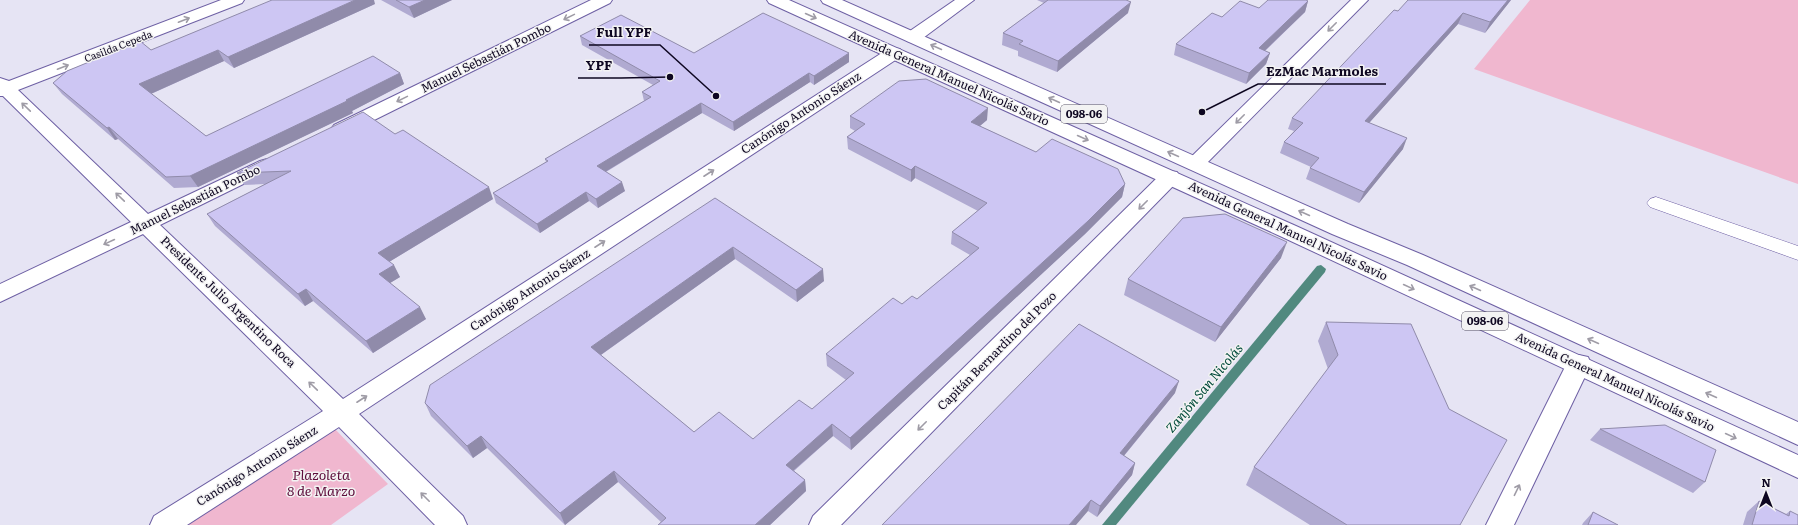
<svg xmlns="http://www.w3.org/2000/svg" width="1798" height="525" viewBox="0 0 1798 525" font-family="Literata,serif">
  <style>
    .green { fill: #f0b7cf }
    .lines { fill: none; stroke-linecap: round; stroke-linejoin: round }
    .stream { fill: #51897f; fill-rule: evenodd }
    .service-casing { stroke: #6e60a4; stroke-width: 1 }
    .minor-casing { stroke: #6e60a4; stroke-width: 2 }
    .primary-casing { stroke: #6e60a4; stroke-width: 2 }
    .service { fill: #fff; fill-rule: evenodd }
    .minor { fill: #fff; fill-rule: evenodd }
    .primary { fill: #fff; fill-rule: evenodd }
    .wall { fill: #b0aad1 }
    .shaded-wall { fill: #908baa }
    .building { fill: #cdc6f3; stroke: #908baa }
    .oneway { stroke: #9f9ca6 }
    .labels { text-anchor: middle; stroke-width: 3; stroke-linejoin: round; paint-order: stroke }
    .far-street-label { font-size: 10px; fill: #0e0721; stroke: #f3f3f3 }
    .shield { fill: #f3f3f3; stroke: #534e60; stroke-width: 1 }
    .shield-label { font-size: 11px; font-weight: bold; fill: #0e0721 }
    .street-label { font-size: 12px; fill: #0e0721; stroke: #f3f3f3 }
    .water-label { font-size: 13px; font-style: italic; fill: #004a3a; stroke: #f3f3f3 }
    .near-park-label { font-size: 14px; font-style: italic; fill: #5e0d3b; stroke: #f3f3f3 }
    .leader { fill: none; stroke: #0e0721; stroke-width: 1.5 }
    .callout-dot { fill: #0e0721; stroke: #f3f3f3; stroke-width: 1.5 }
    .callout-label { font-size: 13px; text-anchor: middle; font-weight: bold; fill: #0e0721; stroke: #f3f3f3; stroke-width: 3; stroke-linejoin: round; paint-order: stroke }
  </style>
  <rect width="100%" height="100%" fill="#e6e4f4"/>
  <!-- green -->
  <path class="green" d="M1530 0H1798V184L1474 69Z
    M333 427 388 484 331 525H186Z"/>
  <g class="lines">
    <!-- stream -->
    <path class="stream" d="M1321 265 1326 269 1325 272 1116 525H1102L1317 266Z"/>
    <!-- service casing -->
    <g class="service-casing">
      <path id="service" d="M1656 197 1798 246V260L1650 207 1647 203 1650 199Z"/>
    </g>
    <!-- minor casing -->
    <g class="minor-casing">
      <path id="minor" d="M221 0H244L242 3 18 90 148 214 260 161 267 159 274 161 277 165 274 169 160 225 343 399 888 49 894 48 900 49 903 53 900 57 359 414 463 516 467 525H435L339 427 187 525H150L154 516 323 411 143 234 0 302V284L131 222 3 96H0V78L9 81Z
        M591 0H612L610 3 348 133 341 135 334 133 331 129 334 125Z
        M955 0H974L919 41 913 42 907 41 904 37 907 33Z
        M1351 0H1368L1202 168 1195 170 1188 168 1185 164 1188 160Z
        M1170 171 1177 172 1180 177 1177 182 841 525H809L813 516 1163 172Z
        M1579 355 1588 357 1591 364 1514 525H1486L1570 357Z"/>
    </g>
    <!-- primary casing -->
    <g class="primary-casing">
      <path id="primary" d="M767 0H789L1296 226 1798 455V478L1280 236 769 3Z
        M821 0H842L1348 224 1423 255 1798 422V445L1407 265 1332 234 823 3Z"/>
    </g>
    <!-- service -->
    <use href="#service" class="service"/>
    <!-- minor -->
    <use href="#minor" class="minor"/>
    <!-- primary -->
    <use href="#primary" class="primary"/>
  </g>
  <!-- wall -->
  <path class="wall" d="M381 0H452L414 18Z
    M1037 0H1126L1128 13 1057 72 1018 56V51L1002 45 1003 33 1044 3Z
    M1511 0 1485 33 1458 24 1369 123 1403 149 1359 203 1306 179 1310 168 1311 167 1280 153 1284 142 1294 131 1288 129 1292 118 1398 11Z
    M1308 1 1305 12 1265 51 1270 53 1266 64 1246 84 1174 55 1176 44 1222 17 1259 8Z
    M375 4 234 68 224 61 151 94 206 136 400 73 404 84 352 111 353 113 198 187 174 188 118 139 115 140 62 94 53 83 151 50Z
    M580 36 694 53 849 62 814 85 810 82 734 131 702 113 606 172 625 191 598 208 589 201 540 233 496 203 493 193 546 162 545 159 644 101 642 92 653 85 582 45Z
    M850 116 987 120 980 126 1036 152 1125 184 1122 197 1085 234 851 450 833 436 794 471 805 480 806 491 770 525H658L661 522 618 482 565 525 487 448 473 458 431 416 425 403 715 198 824 281 797 302 735 259 601 355 694 432 753 439 812 409 846 380 827 366 826 354 902 304 917 299 970 255 951 244 952 232 978 211 915 178 911 182 848 149 847 137 855 131 850 128Z
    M395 134 493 199 389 262 400 277 390 283 426 319 373 353 313 301 305 306 215 226 207 214 265 184 244 185 237 173Z
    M1281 258 1215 342 1124 295 1128 279Z
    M1326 322 1460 525H1310L1246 485 1254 467 1328 369 1318 341Z
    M1175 393 1124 456 1135 463 1132 475 1097 517 1088 511 882 525Z
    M1600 429 1705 482 1693 493 1590 440Z
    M1759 501 1786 514 1790 511 1798 525H1743L1747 512Z
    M1593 512 1618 525H1582L1583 523Z"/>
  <!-- shaded-wall -->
  <path class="shaded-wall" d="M355 0H374L375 4 234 68 228 57Z
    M425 0H452L414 18 409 7Z
    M1508 0H1511L1485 33 1490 22Z
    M1308 1 1305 12 1255 60 1259 48Z
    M1131 2 1128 13 1057 72 1058 61Z
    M1463 13 1458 24 1361 132 1365 121Z
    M218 50 224 61 146 96 139 84Z
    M849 53V62L814 85V76Z
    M1270 53 1266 64 1246 84 1249 73Z
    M400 73 404 84 352 111 353 113 198 187 190 176Z
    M809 73 810 82 734 131 733 122Z
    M701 103 702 113 600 175 597 166Z
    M988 108 987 120 970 134 971 122Z
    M109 127 118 139 115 140 107 128Z
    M1407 138 1403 149 1359 203 1364 192Z
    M915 166V178L911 182V170Z
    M622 182 625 191 598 208 596 199Z
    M1125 184 1122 197 1085 234 851 450 850 438Z
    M489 187 493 199 384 265 378 253Z
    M586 192 589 201 540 233 537 224Z
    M1287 242 1281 258 1215 342 1221 327Z
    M733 247 735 259 595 359 591 347Z
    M394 265 400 277 385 286 379 274Z
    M823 269 824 281 797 302 796 290Z
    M306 289 313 301 305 306 298 294Z
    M420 307 426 319 373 353 366 341Z
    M1179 381 1175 393 1117 464 1120 453Z
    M832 424 833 436 787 476 786 465Z
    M481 436 487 448 473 458 467 446Z
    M1135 463 1132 475 1097 517 1100 506Z
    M614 471 618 482 565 525 560 513Z
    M805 480 806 491 770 525H755Z
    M1091 500 1088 511 1076 525H1069Z"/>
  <!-- building -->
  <path class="building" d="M272 0H355L228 57 218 50 139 84 206 136 373 56 400 73 346 100 347 101 190 176 166 177 109 127 107 128 53 83 67 71 140 41 151 50Z
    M396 0H425L409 7Z
    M1048 0H1126L1131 2 1058 61 1019 44 1023 41 1003 33Z
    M1268 0H1306L1308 1 1259 48 1270 53 1249 73 1176 44 1212 13 1222 17 1240 1 1259 8Z
    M1408 0H1508L1490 22 1463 13 1365 121 1407 138 1364 192 1310 168 1319 158 1284 142 1303 123 1292 118 1394 10 1398 11Z
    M763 13 849 53 814 76 809 73 733 122 701 103 597 166 622 182 596 199 586 192 537 224 493 193 548 161 545 159 651 97 642 92 660 81 580 36 621 15 694 53Z
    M926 79 988 108 971 122 1036 152 1052 139 1118 169 1125 184 1088 221 850 438 832 424 786 465 805 480 755 525H658L666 518 614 471 560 513 481 436 467 446 425 403 430 385 715 198 823 269 796 290 733 247 591 347 694 432 719 412 753 439 799 400 812 409 854 373 826 354 893 298 902 304 912 296 917 299 979 248 952 232 987 203 915 166 911 170 847 137 865 124 850 116 899 81Z
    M363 112 395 134 403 130 489 187 378 253 394 265 379 274 420 307 366 341 306 289 298 294 207 214 291 171 237 173Z
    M1225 214 1287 242 1221 327 1128 279 1183 218Z
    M1326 322 1411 324 1449 409 1507 440 1460 525H1347L1254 467 1338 355Z
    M1079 324 1179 381 1120 453 1135 463 1100 506 1091 500 1069 525H882Z
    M1665 425 1716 450 1705 482 1600 429Z
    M1759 501 1789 516 1790 511 1798 515V525H1752Z
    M1593 512 1618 525H1588Z"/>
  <!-- one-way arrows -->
  <defs><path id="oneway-shaft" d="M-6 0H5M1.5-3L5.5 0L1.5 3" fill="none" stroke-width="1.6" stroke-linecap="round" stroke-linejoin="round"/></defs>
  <g class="oneway">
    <use href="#oneway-shaft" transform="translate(811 16) rotate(24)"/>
    <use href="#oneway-shaft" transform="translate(569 17) rotate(154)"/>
    <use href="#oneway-shaft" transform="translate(184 20) rotate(-21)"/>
    <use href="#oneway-shaft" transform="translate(1332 27) rotate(135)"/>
    <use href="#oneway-shaft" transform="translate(936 47) rotate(-156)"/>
    <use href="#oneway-shaft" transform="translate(63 67) rotate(-21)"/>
    <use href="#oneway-shaft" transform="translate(402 99) rotate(154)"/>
    <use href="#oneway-shaft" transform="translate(1054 100) rotate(-156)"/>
    <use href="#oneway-shaft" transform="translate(26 107) rotate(-136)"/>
    <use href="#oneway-shaft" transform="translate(1240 119) rotate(135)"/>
    <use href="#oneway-shaft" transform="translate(1083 138) rotate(24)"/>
    <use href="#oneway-shaft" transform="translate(1173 154) rotate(-156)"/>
    <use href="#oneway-shaft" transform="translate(709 173) rotate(-33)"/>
    <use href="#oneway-shaft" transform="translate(120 197) rotate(-136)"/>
    <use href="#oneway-shaft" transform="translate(1143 205) rotate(135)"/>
    <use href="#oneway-shaft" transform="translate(1304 213) rotate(-156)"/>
    <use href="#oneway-shaft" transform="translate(109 242) rotate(155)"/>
    <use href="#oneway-shaft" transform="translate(600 244) rotate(-33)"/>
    <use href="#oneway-shaft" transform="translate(1409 287) rotate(25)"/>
    <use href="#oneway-shaft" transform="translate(1475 288) rotate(-156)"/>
    <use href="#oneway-shaft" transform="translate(1593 341) rotate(-156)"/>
    <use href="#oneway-shaft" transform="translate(313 386) rotate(-136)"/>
    <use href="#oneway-shaft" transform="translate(1711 395) rotate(-156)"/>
    <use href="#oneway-shaft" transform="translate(362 399) rotate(-33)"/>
    <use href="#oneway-shaft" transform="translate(922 426) rotate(135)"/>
    <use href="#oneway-shaft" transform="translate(1731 436) rotate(25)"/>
    <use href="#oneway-shaft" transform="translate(1517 490) rotate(-64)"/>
    <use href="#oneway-shaft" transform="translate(425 497) rotate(-135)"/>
  </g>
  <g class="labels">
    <!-- far-street labels -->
    <g class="far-street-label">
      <text transform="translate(118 46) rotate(-21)" y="4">Casilda Cepeda</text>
    </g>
    <!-- shield labels -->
    <g class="shield">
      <rect x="1061" y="105" width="46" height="18" rx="3"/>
      <rect x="1462" y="312" width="46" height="18" rx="3"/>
    </g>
    <g class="shield-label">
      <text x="1084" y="118">098-06</text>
      <text x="1485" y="325">098-06</text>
    </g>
    <!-- street labels -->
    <g class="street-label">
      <text transform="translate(486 58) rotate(-26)" y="4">Manuel Sebastián Pombo</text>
      <text transform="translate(949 78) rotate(24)" y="4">Avenida General Manuel Nicolás Savio</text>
      <text transform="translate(801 113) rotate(-33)" y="4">Canónigo Antonio Sáenz</text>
      <text transform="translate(195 200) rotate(-26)" y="4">Manuel Sebastián Pombo</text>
      <text transform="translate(1288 231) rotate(25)" y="4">Avenida General Manuel Nicolás Savio</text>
      <text transform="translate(530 290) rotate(-33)" y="4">Canónigo Antonio Sáenz</text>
      <text transform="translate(228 302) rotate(44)" y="4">Presidente Julio Argentino Roca</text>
      <text transform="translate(997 351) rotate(-45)" y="4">Capitán Bernardino del Pozo</text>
      <text transform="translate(1615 382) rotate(25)" y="4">Avenida General Manuel Nicolás Savio</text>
      <text transform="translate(257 466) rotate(-32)" y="4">Canónigo Antonio Sáenz</text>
    </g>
    <!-- water labels -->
    <g class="water-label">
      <text transform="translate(1204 388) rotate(-50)" y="5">Zanjón San Nicolás</text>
    </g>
    <!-- near-park labels -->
    <g class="near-park-label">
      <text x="321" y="480">Plazoleta<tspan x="321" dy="16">8 de Marzo</tspan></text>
    </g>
  </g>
  <!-- callouts -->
  <path class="leader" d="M716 96L660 45H589M670 77L621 78H578M1202 112L1258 84H1386"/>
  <g class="callout-dot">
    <circle cx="716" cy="96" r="4"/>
    <circle cx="670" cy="77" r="4"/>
    <circle cx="1202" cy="112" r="4"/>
  </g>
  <g class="callout-label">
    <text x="624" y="37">Full YPF</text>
    <text x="599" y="70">YPF</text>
    <text x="1322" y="76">EzMac Marmoles</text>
  </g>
  <!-- north arrow -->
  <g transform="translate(1766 493)" stroke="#f3f3f3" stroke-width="3" paint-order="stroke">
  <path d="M0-3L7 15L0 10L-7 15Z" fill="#0e0721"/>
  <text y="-6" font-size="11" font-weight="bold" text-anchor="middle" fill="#0e0721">N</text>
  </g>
</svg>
